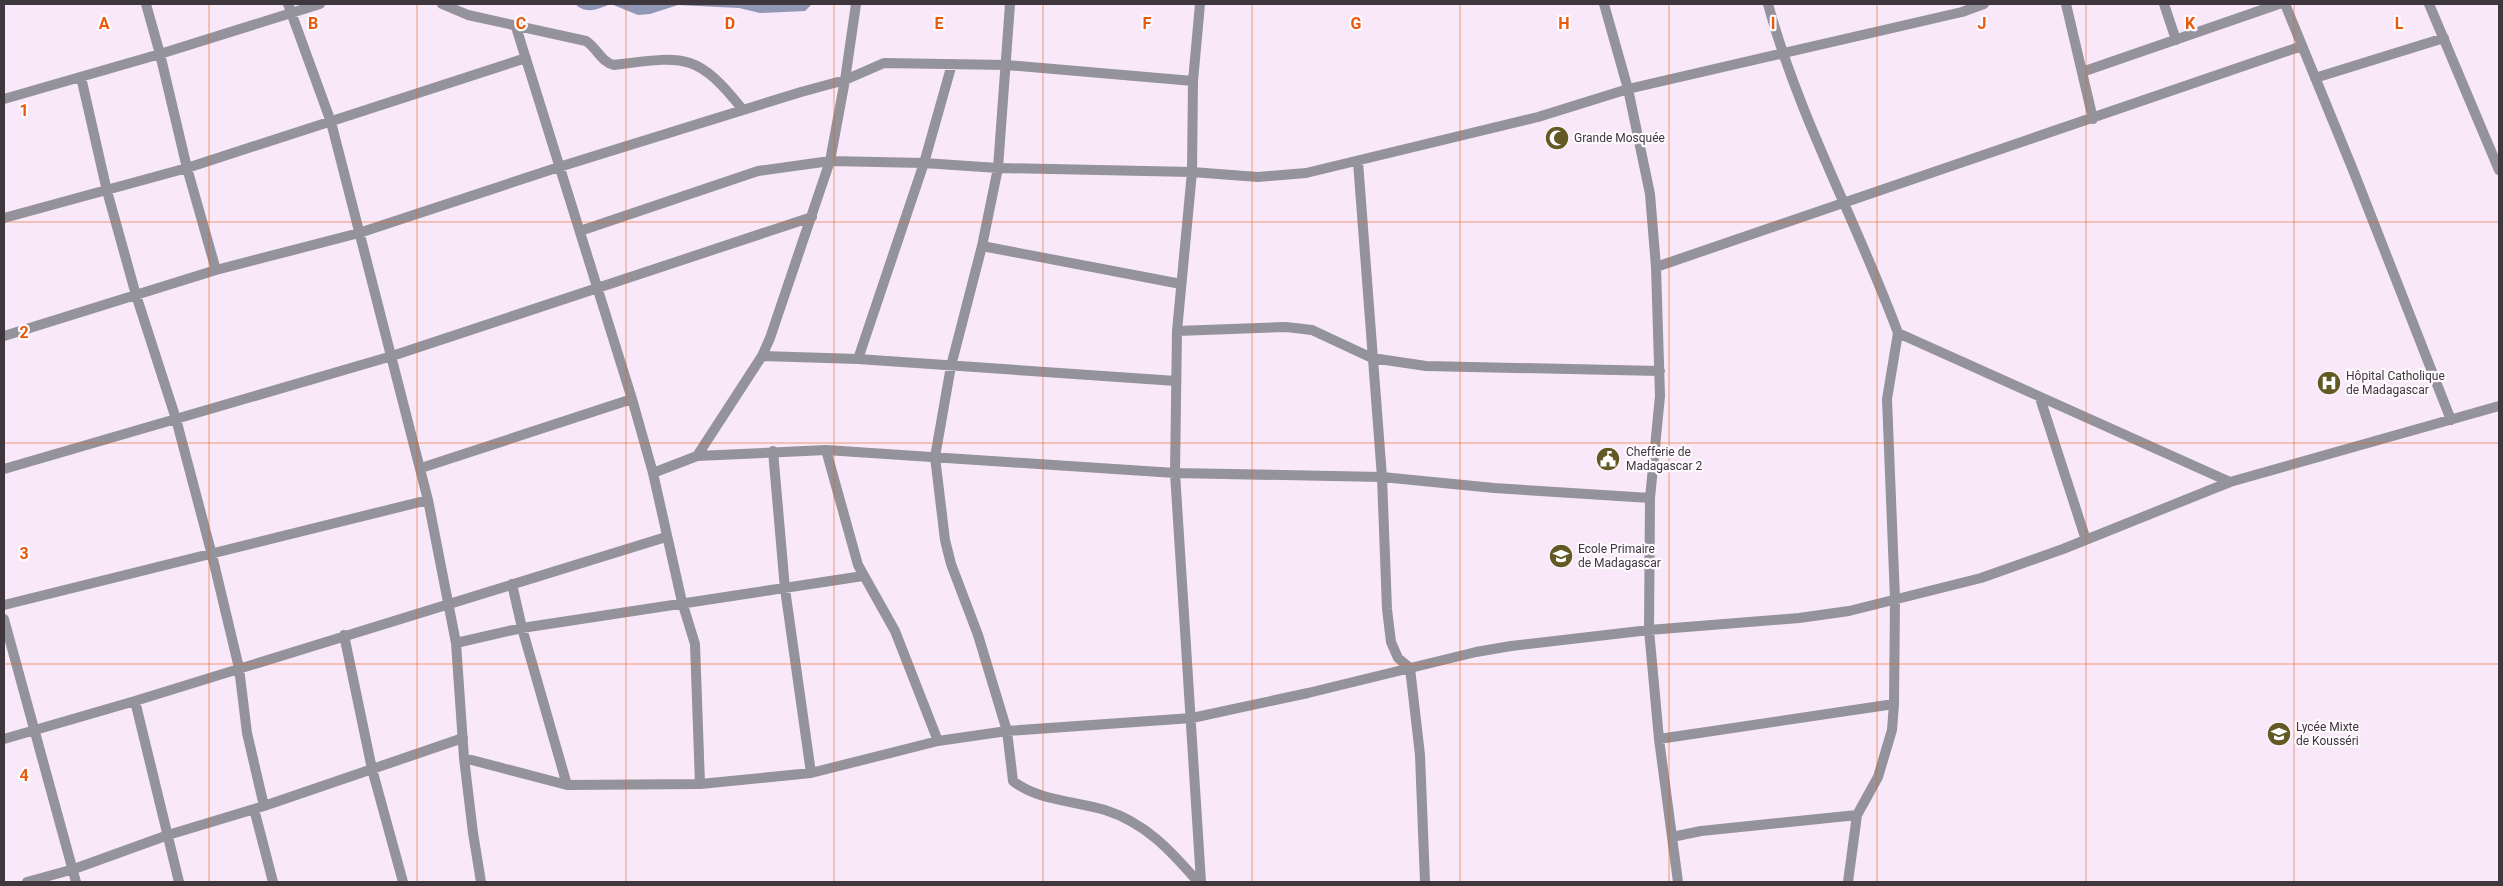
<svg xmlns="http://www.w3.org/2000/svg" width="2503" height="886" viewBox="0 0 2503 886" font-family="Roboto,sans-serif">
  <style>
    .water { fill: #8f97b4 }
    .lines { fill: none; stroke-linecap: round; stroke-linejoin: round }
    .street { stroke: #94929b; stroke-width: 10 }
    .grid { fill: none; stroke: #e8590c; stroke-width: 1; stroke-opacity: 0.55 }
    .labels { text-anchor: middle; stroke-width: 4.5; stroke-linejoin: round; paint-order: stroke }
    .poi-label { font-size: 12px; fill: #3e373e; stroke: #fefafe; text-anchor: start }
    .grid-label { font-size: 16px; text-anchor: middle; font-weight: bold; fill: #e8590c; stroke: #fefafe; stroke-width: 4.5; stroke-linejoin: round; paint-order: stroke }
  </style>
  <rect width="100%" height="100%" fill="#f9e8f9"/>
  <!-- water -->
  <path class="water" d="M575 4H812L805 11 760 13 739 8 678 5 650 14 638 15 611 4C597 9 587 15 575 4Z"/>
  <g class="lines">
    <!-- street -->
    <path class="street" d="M146 4 160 54 187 168 216 270
      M288 4 331 122 428 500 456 643 464 758 473 833 481 882
      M442 4 468 15 586 41C597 48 601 62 614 65 685 56 697 52 743 110
      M1010 4 998 168 982 246 951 366 935 457 945 540 951 564 978 635 1007 731 1013 781C1038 801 1076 801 1105 810 1146 823 1171 851 1198 882
      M1200 4 1193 81 1192 172 1177 331 1175 473 1201 882
      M1604 4 1628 89 1650 194 1656 267 1660 396 1650 498 1649 630 1659 739 1678 882
      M1768 4C1799 118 1857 222 1898 333L2230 482
      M2066 4 2093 119
      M2164 4 2176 40
      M2285 4 2353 170 2451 420
      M2429 4 2499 170
      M2082 72 2279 4
      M81 77 107 191 136 295 176 419 212 555 239 668 247 733 264 806
      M2315 78 2444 38
      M4 99 160 54 320 4
      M1358 162 1382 477 1387 609 1391 642 1398 658 1410 668 1420 755 1425 882
      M4 218 187 168 526 58
      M580 231 758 171 830 161 924 163 998 168 1192 172 1258 177 1306 173 1538 117 1628 89 1962 12 1984 4
      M982 246 1181 284
      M1656 267 2302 46
      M1177 331 1286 327 1312 330 1372 358 1426 366 1660 371
      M4 336 216 270 359 233 559 167 801 92 845 80 884 63 1006 65 1193 81
      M762 356 858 359 1176 381
      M858 359 924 163 952 64
      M2040 398 2086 540
      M826 450 858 565 895 631 938 741
      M697 456 762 356 770 338 830 161 845 80 856 4
      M421 468 632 399
      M4 469 392 356 812 217
      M653 473 697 456 826 450 1175 473 1382 477 1494 488 1650 498
      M512 584 522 628 567 785
      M4 605 428 500
      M4 619 76 882
      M344 635 372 769 403 882
      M456 643 522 628 863 576
      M135 701 179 882
      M4 739 135 701 666 537
      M1659 739 1894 704
      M464 758 567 785 700 784 695 644 682 602 653 473 632 399 516 27
      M811 773 938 741 1007 731 1192 718 1308 693 1476 652 1511 646 1649 630 1799 618 1849 611 1981 578 2063 549 2230 482 2499 406
      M700 784 811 773 785 589 773 451
      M254 809 273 882
      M1672 837 1701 831 1857 815
      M27 882 74 869 168 835 264 806 463 738
      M1848 882 1857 815 1878 777 1892 730 1894 704 1895 599 1887 399 1898 333"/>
  </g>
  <!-- grid -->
  <path class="grid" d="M209 4V882M417 4V882M626 4V882M834 4V882M1043 4V882M1252 4V882M1460 4V882M1669 4V882M1877 4V882M2086 4V882M2294 4V882M4 222H2499M4 443H2499M4 664H2499"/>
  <!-- icons -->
  <defs>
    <g id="mosque-disc" transform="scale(1.25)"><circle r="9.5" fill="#635925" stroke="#fefafe"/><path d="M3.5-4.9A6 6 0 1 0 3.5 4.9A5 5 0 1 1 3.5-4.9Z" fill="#fff"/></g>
    <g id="hospital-disc" transform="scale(1.25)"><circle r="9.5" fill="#635925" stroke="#fefafe"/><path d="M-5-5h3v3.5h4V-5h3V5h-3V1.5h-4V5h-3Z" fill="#fff"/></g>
    <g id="civic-disc" transform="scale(1.25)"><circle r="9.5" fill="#635925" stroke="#fefafe"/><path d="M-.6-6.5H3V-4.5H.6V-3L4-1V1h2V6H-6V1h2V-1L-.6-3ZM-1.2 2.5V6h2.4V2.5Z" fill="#fff"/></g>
    <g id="school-disc" transform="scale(1.25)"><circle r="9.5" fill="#635925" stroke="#fefafe"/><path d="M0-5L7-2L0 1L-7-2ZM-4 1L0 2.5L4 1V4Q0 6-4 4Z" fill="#fff"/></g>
  </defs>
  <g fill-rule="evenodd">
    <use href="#mosque-disc" x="1557" y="138"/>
    <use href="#hospital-disc" x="2329" y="383"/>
    <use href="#civic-disc" x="1608" y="459"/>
    <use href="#school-disc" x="1561" y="556"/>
    <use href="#school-disc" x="2279" y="734"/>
  </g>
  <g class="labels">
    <!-- poi labels -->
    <g class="poi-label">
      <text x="1574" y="142">Grande Mosquée</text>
      <text x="2346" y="380">Hôpital Catholique<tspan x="2346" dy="14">de Madagascar</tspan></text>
      <text x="1626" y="456">Chefferie de<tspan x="1626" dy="14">Madagascar 2</tspan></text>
      <text x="1578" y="553">Ecole Primaire<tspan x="1578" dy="14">de Madagascar</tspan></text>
      <text x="2296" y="731">Lycée Mixte<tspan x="2296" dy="14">de Kousséri</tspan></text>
    </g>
  </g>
  <g class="grid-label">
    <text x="104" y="29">A</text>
    <text x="313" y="29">B</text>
    <text x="521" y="29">C</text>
    <text x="730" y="29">D</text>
    <text x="939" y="29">E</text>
    <text x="1147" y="29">F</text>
    <text x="1356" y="29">G</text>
    <text x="1564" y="29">H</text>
    <text x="1773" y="29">I</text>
    <text x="1982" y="29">J</text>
    <text x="2190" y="29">K</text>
    <text x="2399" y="29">L</text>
    <text x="24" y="116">1</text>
    <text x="24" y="338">2</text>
    <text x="24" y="559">3</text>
    <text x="24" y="781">4</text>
  </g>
  <!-- border -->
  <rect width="2503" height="886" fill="none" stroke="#3e373e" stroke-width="10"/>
</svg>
